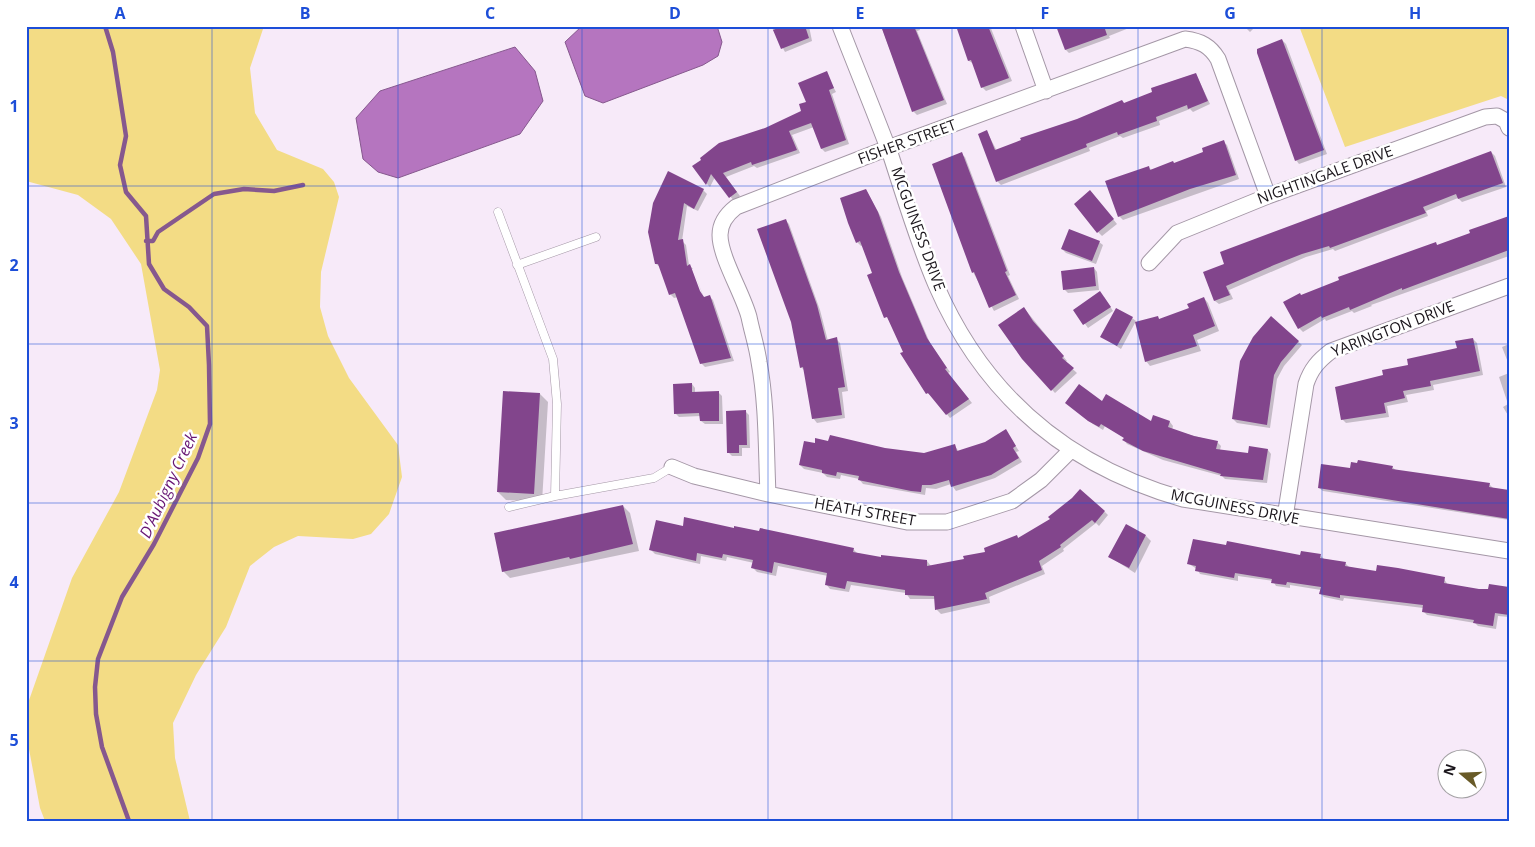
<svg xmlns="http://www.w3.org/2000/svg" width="1535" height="847" viewBox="0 0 1535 847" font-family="'Open Sans',sans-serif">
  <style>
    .green { fill: #f3dc85 }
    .water { fill: #b575bf; stroke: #86588e }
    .shadow { fill: #0003 }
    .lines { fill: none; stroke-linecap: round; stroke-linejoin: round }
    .stream { stroke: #86588e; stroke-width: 4.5 }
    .building { fill: #82458c }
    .service-casing { stroke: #a497a6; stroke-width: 9 }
    .minor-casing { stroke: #a497a6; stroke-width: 17 }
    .service { stroke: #fff; stroke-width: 8 }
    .minor { stroke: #fff; stroke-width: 15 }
    .grid { fill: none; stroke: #1d4ed8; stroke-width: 1; stroke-opacity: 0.55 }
    .labels { text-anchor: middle; stroke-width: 5; stroke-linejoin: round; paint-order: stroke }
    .street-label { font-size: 15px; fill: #1a151b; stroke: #fff }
    .water-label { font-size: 16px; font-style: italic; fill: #671673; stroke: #fff }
    .neatline { fill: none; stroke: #1d4ed8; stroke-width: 2 }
    .grid-label { font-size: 16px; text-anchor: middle; font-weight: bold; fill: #1d4ed8 }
  </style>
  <rect width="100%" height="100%" fill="#f7eaf9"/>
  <!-- green -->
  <path class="green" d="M26 26H264L250 68 255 113 277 150 323 169 334 182 339 197 321 272 320 307 328 336 349 378 398 445 402 477 389 514 371 534 353 539 298 536 274 547 250 566 226 627 196 675 173 723 175 758 190 821H45L40 808 26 733 27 706 72 578 119 492 157 390 160 370 141 264 111 219 78 195 26 181Z
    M1299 26H1509V100L1501 96 1345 147Z"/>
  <!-- water -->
  <path class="water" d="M582 26H717L722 42 718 56 703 65 603 103 585 96 565 42Z
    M515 47 535 71 543 101 520 134 398 178 378 172 363 159 356 118 380 91Z"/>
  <!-- shadow -->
  <path class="shadow" d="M771 26H809L812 41 785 52Z
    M881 26H919L920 30 917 31 947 104 917 115 913 111Z
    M957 26H990L1012 81 986 91 982 87 974 64 969 61Z
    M1057 26H1134L1109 36 1110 38 1069 53 1066 50Z
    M1244 26H1256L1250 32Z
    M1282 40 1286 44 1327 154 1299 164 1296 160 1257 50Z
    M826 73 836 92 832 94 849 144 825 152 822 149 814 127 792 135 800 153 757 168 754 166 726 177 740 196 734 201 715 177 710 187 707 184 694 166 803 112Z
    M1196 74 1210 104 1193 112 1190 109 1159 121 1160 125 1123 138 1120 136 1089 148 1090 151 1001 185 998 182 980 135 987 132 997 151 1125 104Z
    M1223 142 1227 145 1239 179 1123 220 1119 216 1148 167 1152 170 1174 164 1204 152Z
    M1491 152 1495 156 1506 187 1462 202 1458 198 1426 211 1428 216 1335 251 1333 249 1306 257 1229 290 1233 299 1219 304 1215 301 1204 273Z
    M961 154 965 157 1010 275 1008 276 1019 299 994 311 973 272Z
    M703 190 707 194 698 211 687 206 682 241 686 245 689 265 693 269H690L701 297 703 296 693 269 704 298 709 296 713 300 734 361 705 367 701 363 678 297 674 298 670 294 660 267 656 264 654 203Z
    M866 190 881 217 902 277 930 343 950 372 948 373 972 403 950 418 932 396 927 393 878 299 874 273 863 245 861 246 857 242Z
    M1094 196 1117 224 1102 236 1098 232Z
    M1509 217V256L1371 305 1372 306 1354 313 1352 311 1326 321 1325 319 1303 332 1299 328 1302 296 1436 244 1438 246 1472 234Z
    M785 220 789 224 820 310 828 341 836 339 840 343 848 391 842 392 845 418 817 423 813 418 805 371 801 367Z
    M1099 242 1103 245 1096 264 1066 253 1062 249Z
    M1094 268 1097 272 1099 290 1068 293 1064 289Z
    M1104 297 1113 311 1088 328 1075 310Z
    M1204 298 1208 303 1219 331 1197 340 1201 351 1150 366 1146 361 1158 318 1160 320 1190 309Z
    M1024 308 1067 361 1065 362 1077 373 1055 393 1023 358Z
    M1132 318 1136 321 1121 349 1102 337Z
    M1271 318 1302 345 1284 366 1277 379 1270 428 1237 423 1233 419Z
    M1473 339 1477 343 1483 375 1433 385 1434 390 1406 395 1408 402 1387 406 1389 417 1346 423 1342 419 1384 376 1458 349Z
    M1509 344V365L1502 347Z
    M1509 373V417L1503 407 1508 404 1499 377Z
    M692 384 695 388V393L718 392 722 396 723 424H705L701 421V416L679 417 675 413Z
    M504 392 540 394 548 402 542 502 506 500 498 492Z
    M1103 403 1152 423 1170 422 1173 426 1172 430 1217 442 1221 446 1220 450 1249 454 1268 450 1271 454 1267 483 1225 479 1222 476 1163 460 1127 444 1124 440 1125 438 1105 426 1103 430 1093 424 1071 407Z
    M745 411 749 415 750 448H742V456H732L728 452Z
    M1006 431 1019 451 1016 452 1022 462 995 478 956 491 951 484 936 489 926 488 925 495 863 484 859 479 841 475 840 479 827 477 823 473 804 469 800 465 905 453 925 454 955 446 959 452 986 443Z
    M1392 467 1397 471 1489 484 1493 488 1509 491V520L1323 491 1319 488 1351 469Z
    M623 506 630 513 639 551 510 578 503 571Z
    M1105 512 1108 515 1099 526 1096 523 1063 549 1064 551 1042 566 1045 574 989 597 990 603 941 614 937 610 936 599H910L906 593 851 585 849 592 830 589 826 584 828 576 778 566 776 576 757 572 753 568 754 563 727 557 726 561 701 556 700 564 655 554 651 550 684 527 735 530 853 549 857 553 882 559 927 561 931 566 965 560 987 553 1017 536 1019 539Z
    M1146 536 1151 541 1135 573 1110 557Z
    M1320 555 1324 559 1345 563 1349 567 1377 573 1444 579 1448 585 1479 590 1509 588V617L1498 616 1496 629 1478 626 1475 623 1427 615 1423 611V608L1344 598 1343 601 1324 597 1321 594V590L1290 585V588L1276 586 1273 581 1238 576V581L1200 574 1197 569 1189 564Z"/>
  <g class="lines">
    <!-- stream -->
    <path class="stream" d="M105 26 113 52 126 136 120 165 126 192 146 216 149 264 164 289 189 307 207 326 209 365 210 424 198 458 154 544 122 597 98 659 95 687 96 714 102 747 129 821
      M146 241H153L158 232 214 194 244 189 274 191 303 185"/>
  </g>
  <!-- building -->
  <path class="building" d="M783 26H805L809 38 781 49 773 30Z
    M881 26H914L944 100 912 112Z
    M956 26H988L1009 78 981 88 971 60 968 61Z
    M1056 26H1104L1107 35 1065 50Z
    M1282 39 1324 150 1295 161 1257 53V49Z
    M827 71 834 88 829 90 846 140 821 149 811 123 789 131 797 150 752 165 751 162 723 173 737 192 729 198 711 174 706 185 692 166 701 160 700 158 719 143 765 128 801 111 799 104 806 102 798 83Z
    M1196 73 1208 101 1188 109 1187 105 1156 117 1157 121 1118 135 1117 132 1086 144 1087 147 996 182 978 134 987 130 995 150 1021 140 1020 138 1077 119 1122 100 1124 103 1152 92 1151 88Z
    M1224 140 1236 175 1190 189 1118 217 1105 181 1149 166 1150 170 1173 161 1174 163 1203 152 1202 148Z
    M1491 151 1503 183 1458 199 1456 194 1423 207 1426 213 1330 248 1329 246 1302 254 1274 265 1226 286 1230 295 1214 301 1203 272 1224 264 1220 252Z
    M962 152 1007 271 1005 272 1016 295 989 308 974 272 972 273 932 164Z
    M668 171 704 189 694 209 684 203 678 240 683 239 687 266 690 264 700 291 704 297 710 295 731 358 700 364 675 293 669 295 658 264H655L648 232 653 203Z
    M866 189 878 212 899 272 927 338 947 368 945 369 969 399 946 415 928 393 926 394 900 353 903 352 887 317 884 318 867 275 872 273 860 241 856 243 848 223 840 198Z
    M1090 190 1114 219 1097 233 1074 204Z
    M1509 216V250L1402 290V288L1350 310 1349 307 1322 318 1321 316 1298 329 1283 302 1300 293 1301 295 1339 280 1338 277 1436 242 1437 245 1470 233 1469 230Z
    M786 219 817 305 826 340 837 337 845 387 838 388 842 415 812 419 803 367 800 368 791 322 757 229Z
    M1069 229 1100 241 1092 261 1061 249Z
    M1094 267 1096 286 1063 290 1061 271Z
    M1100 291 1111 307 1083 325 1073 310Z
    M1204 297 1215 326 1193 335 1197 346 1145 362 1135 322 1158 316 1159 319 1189 308 1187 304Z
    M1024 307 1033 321 1064 356 1062 358 1074 368 1051 391 1022 359 998 325Z
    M1116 308 1133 317 1117 346 1100 337Z
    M1271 316 1299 341 1281 362 1274 375 1267 425 1232 419 1240 361 1253 337Z
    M1473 338 1480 371 1430 381 1431 386 1403 391 1405 398 1384 403 1386 413 1341 420 1335 387 1383 375 1382 370 1408 365 1407 359 1457 348 1455 341Z
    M692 383V392L719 391V421H700L699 413 674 414 673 384Z
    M1079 384 1102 401 1106 394 1151 421 1153 415 1170 421 1168 427 1194 436 1218 441 1216 449 1248 453 1249 446 1268 449 1263 480 1220 476 1221 474 1143 451 1122 440 1124 438 1101 424 1099 427 1088 421 1065 403Z
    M503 391 540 393 534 494 497 492Z
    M746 410 747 445H739V453H727L726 411Z
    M1006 429 1016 446 1013 448 1019 458 991 475 951 487 949 480 931 485H922L921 492 911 491 858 480 859 476 837 472 836 476 822 473V470L799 465 804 441 815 443V438L828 441 830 435 885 448 924 453 955 444 957 451 985 442Z
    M1358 460 1393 466 1392 469 1490 483 1489 487 1509 490V519L1318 488 1321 464 1350 468 1351 462 1357 463Z
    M1080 489 1105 511 1095 523 1092 520 1060 545 1061 547 1039 561 1042 570 985 593 987 599 935 610 934 596 905 595V590L847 581 845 589 825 585 827 573 774 562 772 573 751 568 753 560 723 554 722 558 697 553 696 561 649 550 656 520 683 526 684 517 734 528V526L759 531 760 528 854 548 853 552 881 557V555L927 560V566L964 559 963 556 985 552 984 548 1017 535 1018 538 1050 519 1048 517 1072 498Z
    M623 505 633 544 570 559 569 557 502 572 494 533Z
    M1126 524 1146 535 1129 568 1108 557Z
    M1193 539 1226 545 1227 541 1300 555 1301 551 1321 554 1320 558 1346 562 1345 566 1376 571 1377 565 1398 568 1445 577 1444 583 1479 589H1488L1489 584 1509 587V615L1495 613 1493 626 1473 623 1474 620 1422 612 1423 605 1340 595V598L1319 594 1321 587 1287 582 1286 585 1271 583 1272 579 1235 573 1234 578 1195 571 1196 566 1187 564Z"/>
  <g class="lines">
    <!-- service casing -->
    <g class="service-casing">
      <path id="service" d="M498 212 553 359 557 404 555 496
        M517 265 596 237
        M509 507 555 496 654 478 672 467"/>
    </g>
    <!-- minor casing -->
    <g class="minor-casing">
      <path id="minor" d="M840 26C857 70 875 113 891 156 905 199 918 243 936 285 984 396 1067 466 1183 499L1509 551
        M1023 26 1046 91
        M1149 263 1177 233 1268 196 1485 117 1497 116 1506 121 1509 128
        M672 467 694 476 768 494 907 522H947L1012 501 1041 480 1071 450
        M768 494C766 451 767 405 759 362 757 347 752 332 749 317 743 294 720 257 720 235 720 223 727 214 736 207L888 148 1185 39C1201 41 1210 46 1218 59L1268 196
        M1285 517 1306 384C1311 369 1318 361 1331 351L1509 286"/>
    </g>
    <!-- service -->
    <use href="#service" class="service"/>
    <!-- minor -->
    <use href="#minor" class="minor"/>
  </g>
  <!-- grid -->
  <path class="grid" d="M212 26V821M398 26V821M582 26V821M768 26V821M952 26V821M1138 26V821M1322 26V821M26 186H1509M26 344H1509M26 503H1509M26 661H1509"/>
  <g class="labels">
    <!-- street labels -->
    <g class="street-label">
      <text transform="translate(907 142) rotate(-20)" y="5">FISHER STREET</text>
      <text transform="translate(1325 175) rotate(-20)" y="5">NIGHTINGALE DRIVE</text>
      <text transform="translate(918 229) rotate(70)" y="5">MCGUINESS DRIVE</text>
      <text transform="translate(1393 329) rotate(-21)" y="5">YARINGTON DRIVE</text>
      <text transform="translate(1235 507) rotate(11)" y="5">MCGUINESS DRIVE</text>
      <text transform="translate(865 512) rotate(10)" y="5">HEATH STREET</text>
    </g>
    <!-- water labels -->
    <g class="water-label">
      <text transform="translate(168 485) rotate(-65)" y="6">D'Aubigny Creek</text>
    </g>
  </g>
  <!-- border -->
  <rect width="1535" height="847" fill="none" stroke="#ffffff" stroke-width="55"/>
  <!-- north arrow -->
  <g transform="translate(1462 774) rotate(289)"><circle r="24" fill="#ffffff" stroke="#a3a1a4"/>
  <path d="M0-4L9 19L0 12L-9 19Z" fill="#685a27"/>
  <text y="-8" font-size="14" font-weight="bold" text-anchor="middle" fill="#1a151b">N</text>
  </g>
  <rect x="28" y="28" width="1480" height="792" class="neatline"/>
  <g class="grid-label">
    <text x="120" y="19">A</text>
    <text x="305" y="19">B</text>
    <text x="490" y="19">C</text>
    <text x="675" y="19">D</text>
    <text x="860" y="19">E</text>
    <text x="1045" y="19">F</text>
    <text x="1230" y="19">G</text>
    <text x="1415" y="19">H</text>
    <text x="14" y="112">1</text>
    <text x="14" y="271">2</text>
    <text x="14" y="429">3</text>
    <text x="14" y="588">4</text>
    <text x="14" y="746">5</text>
  </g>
</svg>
